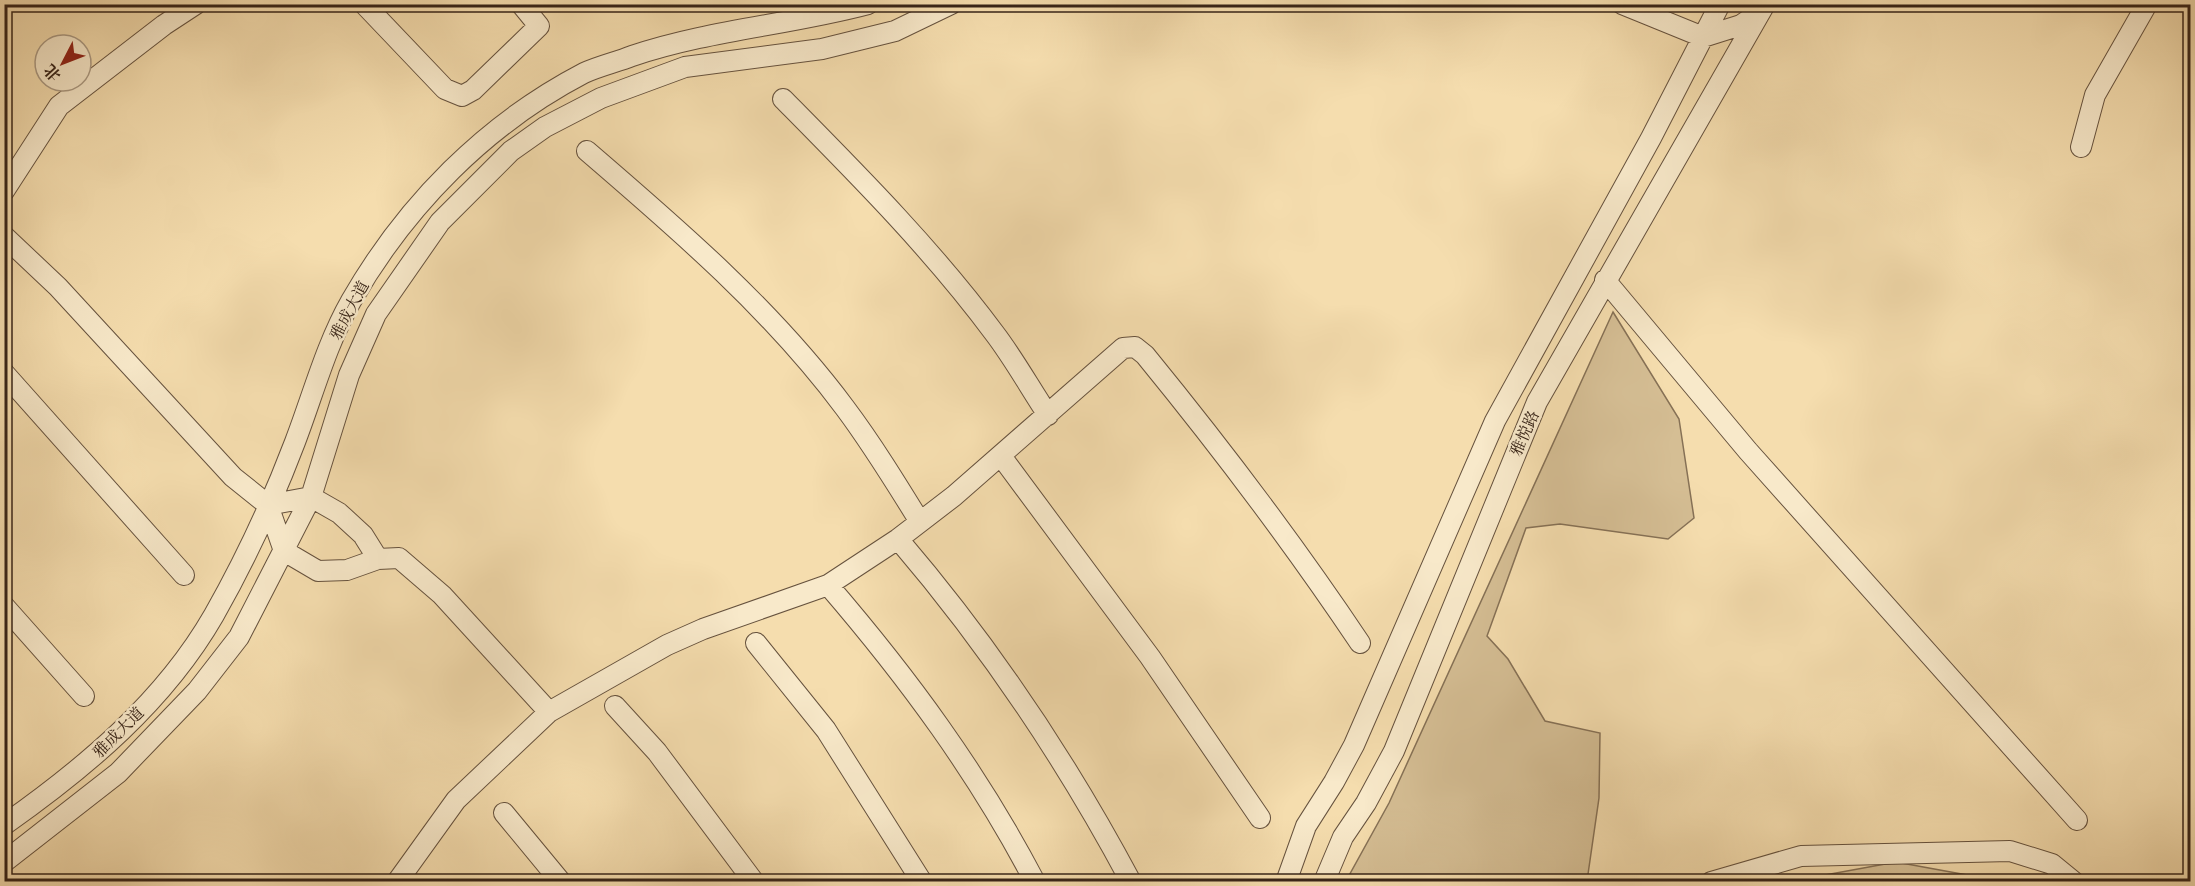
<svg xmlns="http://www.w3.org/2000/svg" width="2195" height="886" viewBox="0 0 2195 886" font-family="'IM FELL Great Primer','Noto Serif SC',serif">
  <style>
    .green { fill: #d5be94; stroke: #867156; stroke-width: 1.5 }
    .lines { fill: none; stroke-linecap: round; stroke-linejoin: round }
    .minor-casing { stroke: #66523e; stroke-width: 22 }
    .minor { stroke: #f8e9ca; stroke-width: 20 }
    .labels { text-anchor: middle; stroke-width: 5; stroke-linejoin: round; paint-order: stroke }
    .street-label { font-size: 16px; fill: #372418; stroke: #f8e9ca }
  </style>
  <rect width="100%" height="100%" fill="#f5ddae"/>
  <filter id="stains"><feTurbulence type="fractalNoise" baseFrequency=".00333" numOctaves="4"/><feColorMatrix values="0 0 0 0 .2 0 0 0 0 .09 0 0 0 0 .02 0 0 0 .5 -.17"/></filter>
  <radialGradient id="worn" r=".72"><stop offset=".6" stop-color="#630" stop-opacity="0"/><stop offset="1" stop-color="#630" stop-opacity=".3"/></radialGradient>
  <!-- green -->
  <path class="green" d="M1613 312 1679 419 1694 518 1668 539 1560 524 1526 528 1487 636 1508 659 1545 721 1600 733 1599 798 1587 881H1346L1389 803Z
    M1896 862 2000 881 1787 882Z"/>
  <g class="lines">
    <!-- minor casing -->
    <g class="minor-casing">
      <path id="minor" d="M364 4 445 89 462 96 473 90 539 26 521 4
        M1622 4 1703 37 1741 25 1757 14
        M783 99C857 174 932 249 995 334 1014 359 1030 388 1048 415
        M2081 147 2095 95 2147 4
        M587 151C679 230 772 310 845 408 872 444 896 483 920 522
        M4 191 59 106 164 25 196 4
        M4 236 58 287 233 477 268 505 284 551 318 571 347 570 378 559 363 535 339 513 311 497 268 505
        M1605 280 1748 451 2077 820
        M4 373 184 575
        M1001 456 1150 657 1260 818
        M898 539C987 643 1066 760 1131 882
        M378 559 399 558 442 595 549 712
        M828 585C908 678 978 773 1035 882
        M4 606 84 696
        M756 643 826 730 922 882
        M615 706 657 752 754 882
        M504 813 561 882
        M4 825C85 768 164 702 214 615 244 562 273 500 295 442 313 395 326 345 351 301 406 205 486 124 584 73 599 66 617 62 632 56 709 30 789 25 868 4
        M4 862 118 773 197 691 239 637 311 497 349 375 376 314 440 222 511 151 545 127 601 98 685 67 822 49 895 31 951 4
        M397 882 456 800 549 712 667 645 703 629 828 585 898 539 954 496 1123 348 1135 347 1145 355C1221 448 1293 543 1360 643
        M1286 882 1306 826 1334 782 1354 745 1495 421 1651 138 1720 4
        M1324 882 1343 837 1366 803 1394 751 1537 402 1765 4
        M1711 882 1801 856 2010 851 2052 864 2074 882"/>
    </g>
    <!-- minor -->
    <use href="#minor" class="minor"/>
  </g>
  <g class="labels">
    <!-- street labels -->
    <g class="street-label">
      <text transform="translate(349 310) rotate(-62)" y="6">雅成大道</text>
      <text transform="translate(1524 433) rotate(-66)" y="6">雅悦路</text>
      <text transform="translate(118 732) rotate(-45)" y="6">雅成大道</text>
    </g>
  </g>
  <!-- margin -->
  <rect width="2195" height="886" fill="none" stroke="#f5ddae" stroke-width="24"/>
  <rect x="6" y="6" width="2183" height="874" fill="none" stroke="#372418" stroke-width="3"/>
  <rect x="12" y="12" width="2171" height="862" fill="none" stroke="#372418" stroke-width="1.5"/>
  <!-- north arrow -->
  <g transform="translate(63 63) rotate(228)"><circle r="28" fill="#f8e9ca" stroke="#ab9a83" stroke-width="1.5"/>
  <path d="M0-4.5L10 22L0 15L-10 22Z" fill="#8f2418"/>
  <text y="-9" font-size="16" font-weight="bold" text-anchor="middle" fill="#372418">北</text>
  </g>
  <rect width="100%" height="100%" filter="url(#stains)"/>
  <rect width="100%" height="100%" fill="url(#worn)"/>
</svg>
